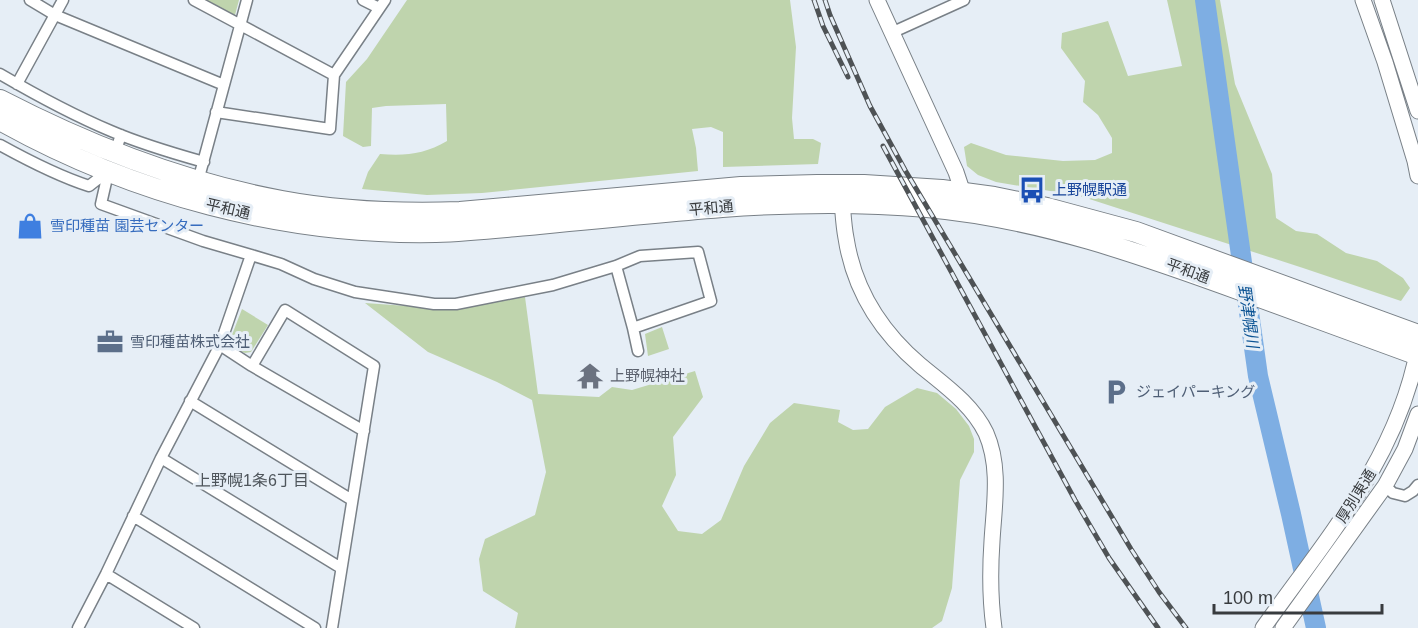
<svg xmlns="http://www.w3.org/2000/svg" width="1418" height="628" viewBox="0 0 1418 628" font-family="Helvetica,'Noto Sans JP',sans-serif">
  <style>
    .green { fill: #bfd4ad }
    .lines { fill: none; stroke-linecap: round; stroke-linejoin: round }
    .river { stroke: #7eaee3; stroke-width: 20 }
    .street-casing { stroke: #798087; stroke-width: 13 }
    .secondary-casing { stroke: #798087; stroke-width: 17 }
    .highway-casing { stroke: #798087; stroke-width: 22 }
    .street { stroke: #fff; stroke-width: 10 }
    .secondary { stroke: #fff; stroke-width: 15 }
    .highway { stroke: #fff; stroke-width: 20 }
    .rail-casing { stroke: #4e5255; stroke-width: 5 }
    .rail { stroke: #e6eef6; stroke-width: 3; stroke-dasharray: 9; stroke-linecap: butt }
    .labels { text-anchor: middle; stroke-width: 6; stroke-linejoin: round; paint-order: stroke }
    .transit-label { font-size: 15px; fill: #164399; stroke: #e6eef6; text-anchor: start }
    .street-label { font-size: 15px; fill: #383b3e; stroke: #e6eef6 }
    .shop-label { font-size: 15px; fill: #366cbe; stroke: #e6eef6; text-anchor: start }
    .service-label { font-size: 15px; fill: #4e5e75; stroke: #e6eef6; text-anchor: start }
    .worship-label { font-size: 15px; fill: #5b616d; stroke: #e6eef6; text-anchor: start }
    .water-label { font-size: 16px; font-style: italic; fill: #0d5494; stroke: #e6eef6 }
    .neighbourhood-label { font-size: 16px; fill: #4e555b; stroke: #e6eef6 }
  </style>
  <rect width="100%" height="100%" fill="#e6eef6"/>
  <!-- green -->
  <path class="green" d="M206 0H239L235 15Z
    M407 0H790L796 47 792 118 794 139H813L821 143 818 164 723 167V132L711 127 692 129 696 148 698 171 482 193 427 195 362 189 368 172 380 154C406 156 425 154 447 141L446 104 386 106 372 108 371 146 363 147 343 136 346 82 367 59Z
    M1167 0H1220L1235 84 1272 174 1276 218 1296 231 1317 234 1346 253 1377 261 1403 278 1410 288 1401 301 1303 268 1080 196 996 182 978 175 967 166 964 147 971 143 1006 155 1063 161 1095 160 1112 153V138L1098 115 1083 102 1085 81 1061 48 1062 33 1108 21 1128 76 1182 66Z
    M525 297 538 394 599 397 612 387 632 390 695 371 703 397 673 437 676 475 662 506 678 531 702 534 721 520 744 466 770 423 794 403 840 410 838 422 853 430 868 429 885 407 917 388 937 393 956 409 969 426 974 439V452L960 480 952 588 942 621 932 628H515L518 613 483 591 479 559 485 539 535 515 546 472 532 400 497 382 428 352 365 303 449 309Z
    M242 309 268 325 251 352 245 353 231 347 230 340Z
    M662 327 669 349 648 356 645 334Z"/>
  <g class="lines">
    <!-- river -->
    <path class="river" d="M1205 0 1258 376 1291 514 1316 628"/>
    <!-- street casing -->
    <g class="street-casing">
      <path id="street" d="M30 0 55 15 224 85
        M194 0 334 75
        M363 0 379 8
        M891 33 964 0
        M0 74C36 95 73 115 111 131 141 144 172 153 204 162
        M17 84 63 0
        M216 112 330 129 334 75 385 0
        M0 145C29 161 58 176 89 186L108 171
        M114 155 121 135
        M198 181 247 0
        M251 255 281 264 314 279 355 292 434 304H456L553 285 616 266 640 256 698 252 711 301 633 328
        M616 266 633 328 638 351
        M220 345 252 366 364 431
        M252 366 285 310 374 366 332 628
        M190 401 352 500
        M161 458 341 568
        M1385 486 1393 493 1405 496 1413 491 1418 485
        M133 516 315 628
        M106 574 194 628
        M78 628 106 574 161 458 220 345 251 255 203 241 101 204 109 169"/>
    </g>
    <!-- secondary casing -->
    <g class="secondary-casing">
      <path id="secondary" d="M877 0 956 172 966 202
        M1363 0 1385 62 1415 161 1418 176
        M1382 0 1418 111
        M841 192C843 207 843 223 846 238 854 290 880 331 920 365 944 385 972 404 986 433 1001 467 994 506 992 541 990 570 990 599 994 628
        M1263 628C1326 539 1397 459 1418 349
        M1283 628 1385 486 1405 449 1418 414"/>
    </g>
    <!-- highway casing -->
    <g class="highway-casing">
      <path id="highway" d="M0 100C89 146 183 183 282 201 341 212 401 214 460 212L741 187 817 185H864L942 190 994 197 1047 208 1136 232 1418 335
        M0 120C132 194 284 235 436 232 471 231 505 227 539 224 600 218 661 212 722 207 791 202 857 201 927 207 1038 217 1142 254 1246 292 1303 313 1361 334 1418 355"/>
    </g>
    <!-- street -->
    <use href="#street" class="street"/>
    <!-- secondary -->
    <use href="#secondary" class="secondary"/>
    <!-- highway -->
    <use href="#highway" class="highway"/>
    <!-- rail casing -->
    <g class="rail-casing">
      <path id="rail" d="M814 0 823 26 848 77
        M825 0 830 15 870 106 905 170 1131 549 1159 592 1186 628
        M883 146 1075 500 1109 558 1158 628"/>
    </g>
    <!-- rail -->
    <use href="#rail" class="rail"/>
  </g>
  <!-- icons -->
  <defs>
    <g id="bus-bare" transform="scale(2.07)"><path d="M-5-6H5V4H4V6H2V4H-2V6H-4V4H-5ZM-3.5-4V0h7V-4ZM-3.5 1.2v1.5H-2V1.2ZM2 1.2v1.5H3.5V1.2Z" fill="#1a4fb4" stroke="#e6eef6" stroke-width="2.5" paint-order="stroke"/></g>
    <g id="shop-bare" transform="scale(2.07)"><path d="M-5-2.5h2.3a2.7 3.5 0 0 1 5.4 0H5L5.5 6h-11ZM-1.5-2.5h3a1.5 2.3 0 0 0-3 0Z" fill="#3f7fe0" stroke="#e6eef6" stroke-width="2.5" paint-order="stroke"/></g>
    <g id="office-bare" transform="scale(2.07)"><path d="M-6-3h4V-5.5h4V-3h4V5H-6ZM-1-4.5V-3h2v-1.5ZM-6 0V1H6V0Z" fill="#5c6f8a" stroke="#e6eef6" stroke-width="2.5" paint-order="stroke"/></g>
    <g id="temple-bare" transform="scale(2.07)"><path d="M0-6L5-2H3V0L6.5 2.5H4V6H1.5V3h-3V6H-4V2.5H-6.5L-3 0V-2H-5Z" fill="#6b7280" stroke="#e6eef6" stroke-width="2.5" paint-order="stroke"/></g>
    <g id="parking-bare" transform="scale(2.07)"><path d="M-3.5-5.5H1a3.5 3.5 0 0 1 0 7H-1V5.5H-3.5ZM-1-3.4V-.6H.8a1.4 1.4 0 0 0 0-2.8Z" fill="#5c6f8a" stroke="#e6eef6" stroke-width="2.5" paint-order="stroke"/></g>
  </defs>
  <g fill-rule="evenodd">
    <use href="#bus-bare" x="1032" y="190"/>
    <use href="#shop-bare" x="30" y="226"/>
    <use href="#office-bare" x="110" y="342"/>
    <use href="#temple-bare" x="590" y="376"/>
    <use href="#parking-bare" x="1116" y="392"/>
  </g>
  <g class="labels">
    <!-- transit labels -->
    <g class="transit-label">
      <text x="1052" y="195">上野幌駅通</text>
    </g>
    <!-- street labels -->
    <g class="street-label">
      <text transform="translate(711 208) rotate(-5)" y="5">平和通</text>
      <text transform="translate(228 209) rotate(13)" y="5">平和通</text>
      <text transform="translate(1188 271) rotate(20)" y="5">平和通</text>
      <text transform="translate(1356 496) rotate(-58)" y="5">厚別東通</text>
    </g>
    <!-- shop labels -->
    <g class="shop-label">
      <text x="50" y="231">雪印種苗 園芸センター</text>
    </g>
    <!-- service labels -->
    <g class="service-label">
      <text x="130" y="347">雪印種苗株式会社</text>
      <text x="1136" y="397">ジェイパーキング</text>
    </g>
    <!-- worship labels -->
    <g class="worship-label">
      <text x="610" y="381">上野幌神社</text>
    </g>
    <!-- water labels -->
    <g class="water-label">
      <text transform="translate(1249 316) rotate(82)" y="6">野津幌川</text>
    </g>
    <!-- neighbourhood labels -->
    <g class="neighbourhood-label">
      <text x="252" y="486">上野幌1条6丁目</text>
    </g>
  </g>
  <!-- scale -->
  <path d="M1214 604v9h168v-9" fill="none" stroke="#383b3e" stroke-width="3"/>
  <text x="1223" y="604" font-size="18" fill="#383b3e" stroke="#e6eef6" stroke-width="4.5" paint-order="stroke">100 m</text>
</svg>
